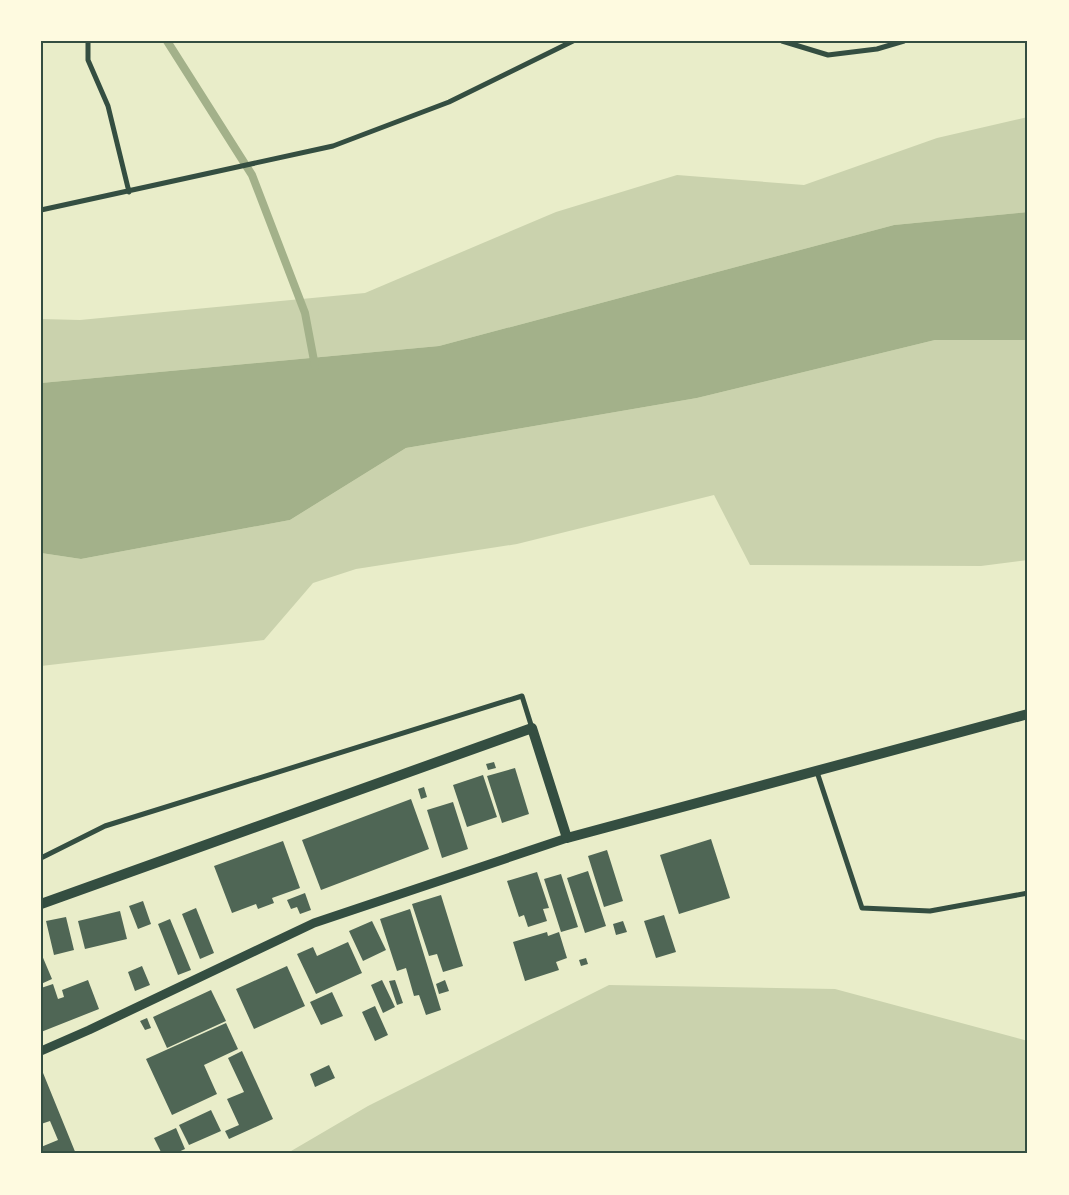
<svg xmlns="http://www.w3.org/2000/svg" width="1069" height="1195" viewBox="0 0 1069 1195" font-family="Figtree,sans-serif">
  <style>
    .green { fill: #cad2ad }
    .water { fill: #a3b18a }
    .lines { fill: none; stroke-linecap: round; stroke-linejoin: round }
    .stream { stroke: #a3b18a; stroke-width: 8 }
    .building { fill: #4f6655 }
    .minor { stroke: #344e41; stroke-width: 5 }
    .tertiary { stroke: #344e41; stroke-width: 9 }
    .secondary { stroke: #344e41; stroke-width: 10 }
    .neatline { fill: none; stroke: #344e41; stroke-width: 2 }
  </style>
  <rect width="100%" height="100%" fill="#e9edc9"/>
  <!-- green -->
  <path class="green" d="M1028 117V212L894 225 439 346 41 383V319L80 320 365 293 556 212 677 175 804 185 937 138Z
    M935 340H1028V560L981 566 750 565 714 495 517 544 356 569 313 583 264 640 41 666V553L81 559 290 520 406 448 697 398Z
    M609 985 835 989 1028 1041V1154H286L368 1106Z"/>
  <!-- water -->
  <path class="water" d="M1028 212V340H935L697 398 406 448 290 520 81 559 41 553V383L439 346 894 225Z"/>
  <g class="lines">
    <!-- stream -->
    <path class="stream" d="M167 41 252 175 305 313 315 366"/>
  </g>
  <!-- building -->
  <path class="building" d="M494 762 496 768 488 770 486 764Z
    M515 768 529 814 502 823 487 776Z
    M483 775 497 817 467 827 453 785Z
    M424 787 427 797 421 799 418 789Z
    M411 799 429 849 321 890 302 840Z
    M453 802 468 849 442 858 427 810Z
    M711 839 730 898 679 914 660 855Z
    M283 841 300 888 272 898 274 903 258 909 256 904 232 913 214 866Z
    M607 850 623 901 604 907 588 856Z
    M588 871 606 926 585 933 567 878Z
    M537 872 549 908 543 909 547 921 528 927 524 915 519 917 507 881Z
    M561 874 578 927 561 932 544 879Z
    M305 893 311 910 300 914 297 907 291 909 287 900Z
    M441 895 463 966 443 972 437 954 429 956 412 904Z
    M143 901 151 924 138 929 129 906Z
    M196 908 214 953 200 959 182 914Z
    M410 909 441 1010 426 1015 419 995 414 996 406 968 397 971 380 919Z
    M120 911 127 939 85 949 78 921Z
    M664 915 676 952 656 958 644 921Z
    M66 917 74 950 54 955 46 921Z
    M170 919 191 970 178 975 158 924Z
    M372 921 386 950 363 961 349 931Z
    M623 921 627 932 616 935 613 924Z
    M547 932 548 936 559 932 567 958 556 962 559 970 525 981 513 942Z
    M348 942 362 973 316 994 297 954 313 947 317 956Z
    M41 953 52 979 41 984Z
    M586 958 588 964 581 966 579 960Z
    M142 966 150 985 135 991 128 972Z
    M287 966 305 1006 254 1029 236 989Z
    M88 980 99 1009 41 1032V988L53 984 58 999 64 997 62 990Z
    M382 980 395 1007 383 1013 371 985Z
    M395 980 403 1003 397 1005 389 981Z
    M445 980 449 991 439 994 436 984Z
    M211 990 226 1021 167 1048 153 1017Z
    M332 992 343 1016 321 1025 310 1002Z
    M375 1006 388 1035 375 1041 362 1012Z
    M147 1018 151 1028 145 1030 140 1021Z
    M226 1023 238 1049 204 1065 217 1094 172 1115 146 1059Z
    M242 1051 273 1119 229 1139 225 1131 239 1125 227 1099 244 1092 228 1058Z
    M329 1065 335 1078 315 1087 310 1074Z
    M41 1068 76 1154H41V1147L58 1140 50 1121 41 1124Z
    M211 1110 221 1131 189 1145 179 1125Z
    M176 1128 185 1149 174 1154H162L154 1138Z"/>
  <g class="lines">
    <!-- minor -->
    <path class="minor" d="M88 41V60L108 106 129 192
      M782 41 828 55 877 49 904 41
      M41 210 333 146 449 102 573 41
      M817 772 862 908 930 911 1028 893
      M41 858 105 826 522 696 532 728"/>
    <!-- tertiary -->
    <path class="tertiary" d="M41 1051 89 1030 314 923 567 838"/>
    <!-- secondary -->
    <path class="secondary" d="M41 904 532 728 567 838 1028 714"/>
  </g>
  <!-- border -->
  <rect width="1069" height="1195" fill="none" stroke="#fefae0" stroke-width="85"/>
  <rect x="42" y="42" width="984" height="1110" class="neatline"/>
</svg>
